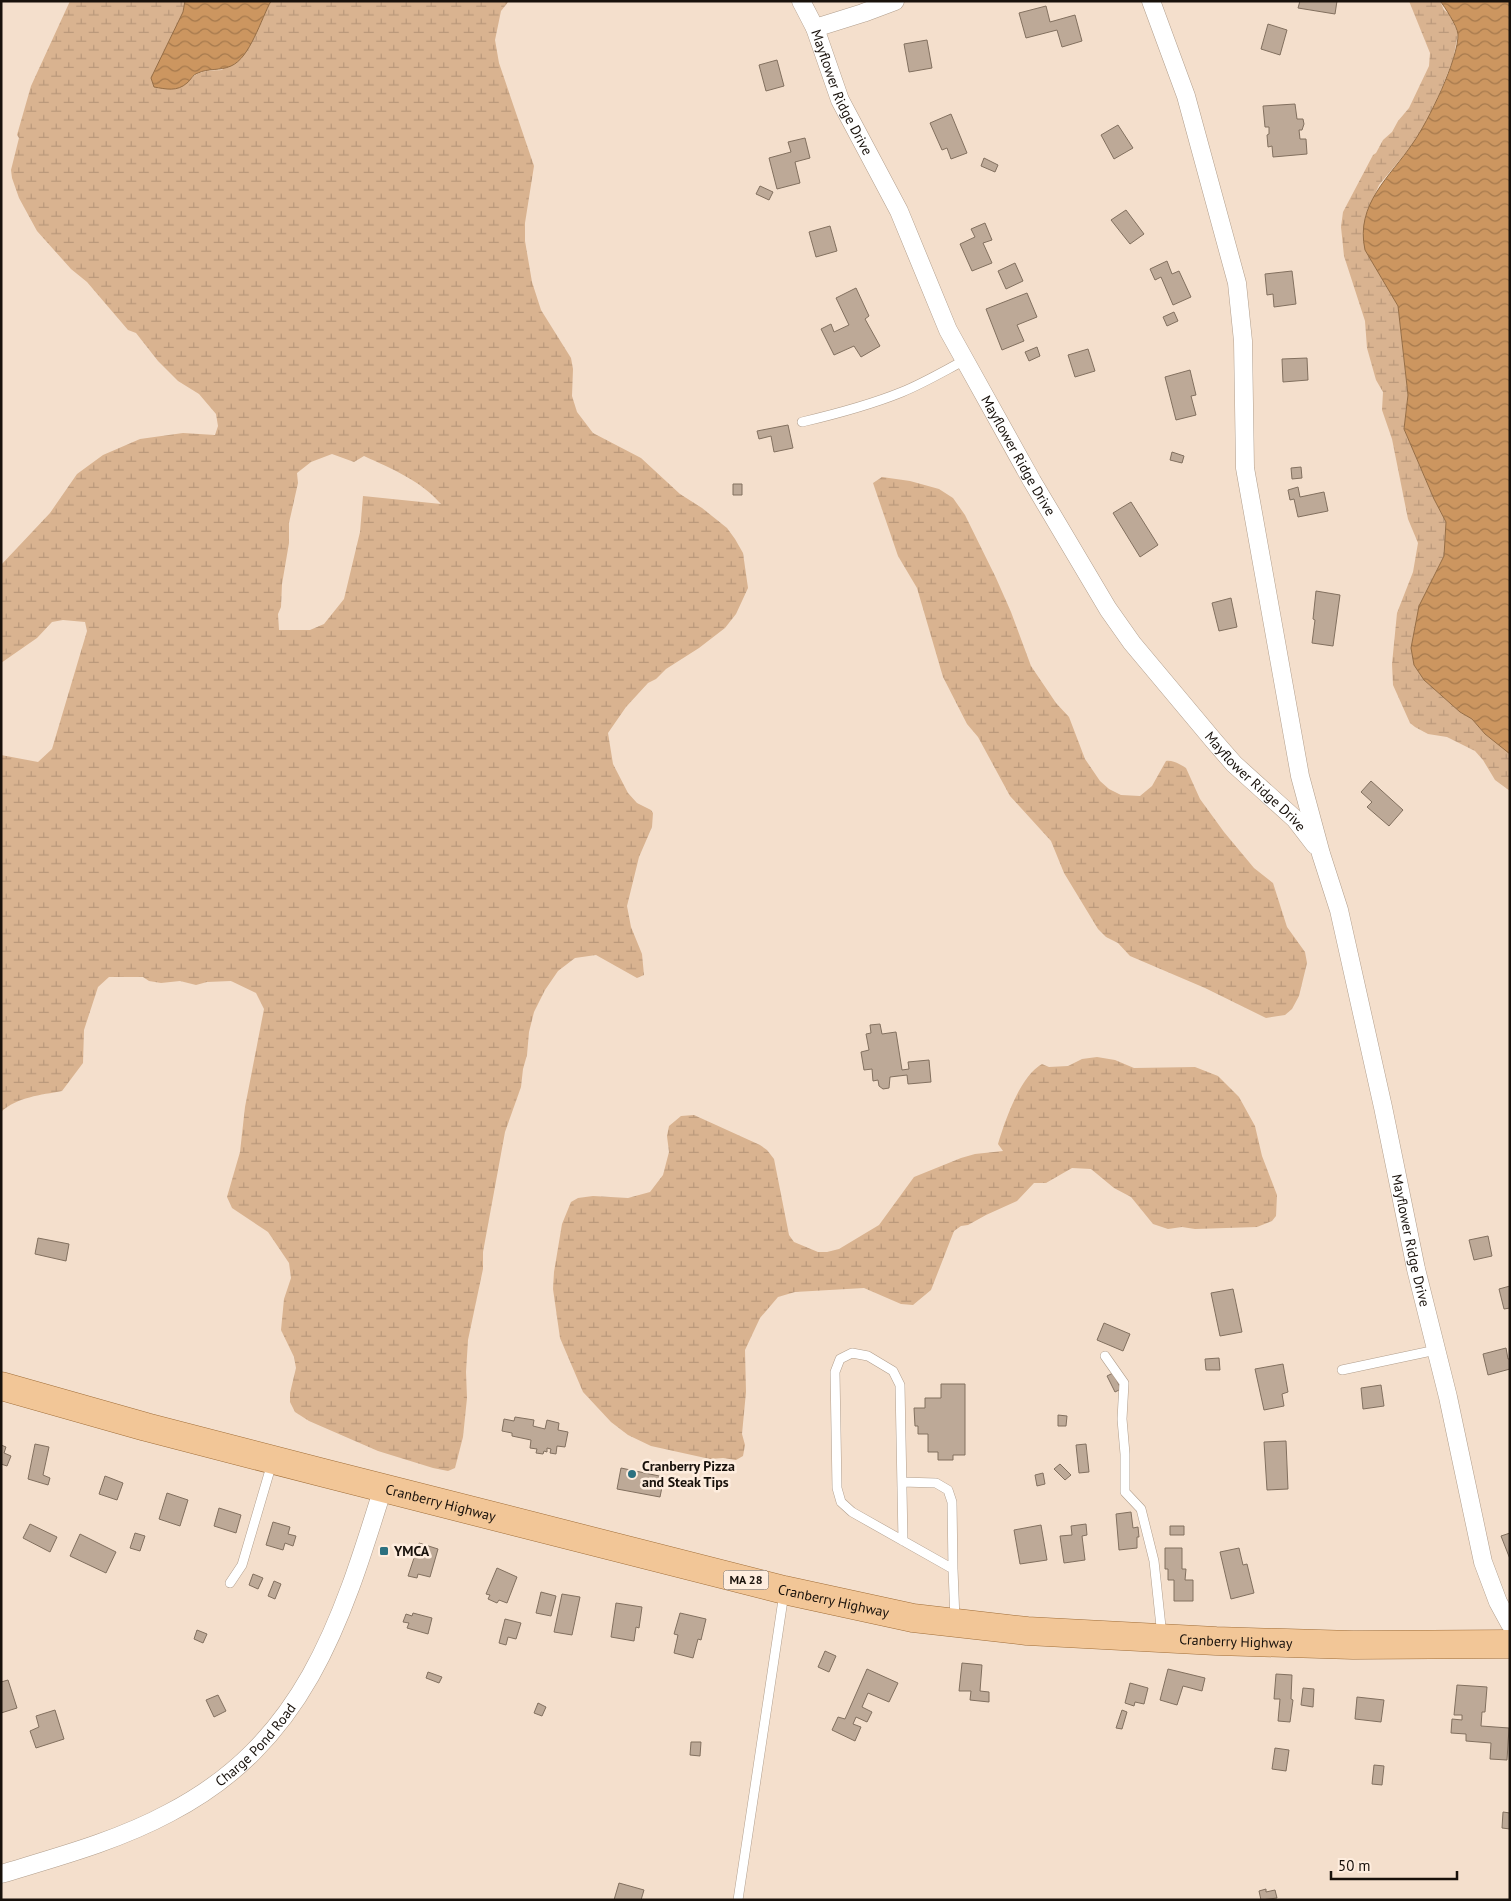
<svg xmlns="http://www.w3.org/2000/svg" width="1511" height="1901" viewBox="0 0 1511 1901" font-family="'PT Sans',sans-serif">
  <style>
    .wetland { fill: url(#wetland-marsh); fill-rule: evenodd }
    .water { fill: url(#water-waves); stroke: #966e46 }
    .building { fill: #bda997; stroke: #82705f }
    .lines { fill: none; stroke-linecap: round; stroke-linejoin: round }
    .service-casing { stroke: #b19e8c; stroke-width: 10 }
    .minor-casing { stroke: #b19e8c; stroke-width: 19 }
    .primary-casing { stroke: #a06e39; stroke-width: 29 }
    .service { stroke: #fff; stroke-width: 9 }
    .minor { stroke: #fff; stroke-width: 18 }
    .primary { stroke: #f2c697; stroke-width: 28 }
    .poi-dot { fill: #2c7180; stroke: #feedde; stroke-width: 2 }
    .labels { text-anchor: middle; stroke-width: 5; stroke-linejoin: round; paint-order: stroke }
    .shield { fill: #feedde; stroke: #5d534a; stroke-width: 1 }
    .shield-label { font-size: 12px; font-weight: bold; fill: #18110b }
    .street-label { font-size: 14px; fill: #18110b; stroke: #feedde }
    .poi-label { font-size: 14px; font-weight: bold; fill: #18110b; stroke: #feedde; text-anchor: start }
  </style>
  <defs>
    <pattern id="wetland-marsh" width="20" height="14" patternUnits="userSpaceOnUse" patternTransform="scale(1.25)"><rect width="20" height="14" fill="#d9b390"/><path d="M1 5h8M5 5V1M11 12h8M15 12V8" fill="none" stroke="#ba997b"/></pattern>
    <pattern id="water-waves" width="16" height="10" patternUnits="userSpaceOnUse" patternTransform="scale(1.25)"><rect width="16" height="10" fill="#cc9660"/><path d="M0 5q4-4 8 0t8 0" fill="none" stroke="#a5794d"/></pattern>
  </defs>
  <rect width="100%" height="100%" fill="#f4dfcc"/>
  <!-- wetland -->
  <path class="wetland" d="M70 1H185L183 12 186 84C198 70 204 71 222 70L271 1H509L501 11 495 40 499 63 534 166 525 223V241L532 282 541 310 571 358 573 369 572 396 577 412 593 433 641 458 680 494 702 508 727 528 735 539 743 553 748 588 736 614 725 628 699 648 666 669 656 679 648 683 626 707 608 733 613 764 628 793 637 803 651 810 653 813 652 827 639 857 627 906 631 927 642 954 644 975 637 978 596 955 575 958 558 971 545 990 534 1012 529 1032 527 1055 523 1069 521 1087 505 1132 483 1252V1269L468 1340 466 1372 467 1398 463 1437 455 1468 448 1471 433 1468 378 1451 309 1421 295 1412 290 1402V1393L296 1368 294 1357 281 1330 284 1299 291 1278 289 1263 268 1232 232 1208 227 1197 240 1152 245 1107 264 1009 256 993 231 981 207 982 196 985 180 981 161 983 149 981 143 977H109L98 987 84 1030 83 1063 62 1091C41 1095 17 1097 1 1112V755L38 762 52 749 87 631 85 622 63 620 52 622 37 638 1 663V565L50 513 77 474 103 455 140 439 183 433 215 435 218 426 216 414 199 394 178 381 158 361 136 333 128 330 87 282 71 269 37 231 19 198 12 178 11 170 19 138 17 135 31 86ZM332 454 354 462 364 456C392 469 420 480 441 504L363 496 360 532 344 599 324 624 310 630H279L278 614 281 607 282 584 289 543V523L298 483 297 473 311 462Z
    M1409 1H1440L1444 10 1449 14 1458 33 1453 60 1429 119 1413 144 1379 185 1365 217 1398 306 1408 395 1404 429 1434 499 1446 522 1444 556 1434 577 1414 665 1424 680 1460 712 1472 719 1485 734 1509 752 1510 791 1495 780 1483 760 1475 751 1447 737 1428 734 1415 727 1410 723 1393 685 1392 664 1397 613 1413 572 1418 543 1408 519 1392 439 1382 410 1383 392 1376 380 1367 348 1365 321 1344 256 1341 227 1343 212 1373 155 1376 153 1383 140 1392 132 1398 121 1409 108 1429 66 1430 53Z
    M882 477 910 481 939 489 953 498 965 515 996 578 1011 612 1031 666 1056 703 1069 717 1085 759 1100 781 1109 789 1121 795 1140 796 1152 786 1166 761C1173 760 1180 764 1186 768L1200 799 1224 832 1254 868 1273 883 1287 927 1305 952 1307 963 1299 996 1292 1009 1285 1015 1266 1018 1205 988 1130 956 1118 943 1106 937 1098 929 1064 873 1051 841 1010 796 978 737 967 724 943 677 917 588 898 556 873 483Z
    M1097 1057 1115 1060 1134 1068 1195 1067 1218 1076 1239 1097 1255 1126 1262 1156 1277 1195 1276 1216 1272 1221 1257 1227 1195 1229 1182 1227 1168 1229 1153 1224 1131 1197 1114 1188 1091 1169 1072 1168 1046 1183H1034L1017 1201 986 1215 968 1225 961 1226 954 1231 931 1290 913 1305 901 1304 864 1288 795 1292 778 1297 760 1318 745 1350 746 1392 742 1434 745 1445 743 1456 736 1460 723 1458 710 1459 651 1446 628 1435 611 1422 583 1392 560 1338 553 1289 554 1272 562 1224 571 1202 578 1198 593 1196 628 1198 650 1192 663 1175 669 1152 667 1136 669 1126 681 1116 694 1115 760 1145 767 1150 774 1159 789 1235 794 1242 818 1252H827L839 1249 879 1225 914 1177 961 1158 975 1154 1003 1151 998 1144C1005 1121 1020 1076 1042 1064L1049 1067 1068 1066 1082 1059Z"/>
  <!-- water -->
  <path class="water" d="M185 1H271C261 19 250 58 231 66 220 71 208 68 198 73 192 75 191 80 187 83 177 92 166 89 154 87L151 78 183 12Z
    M1440 1H1510V754L1485 734 1472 719 1460 712 1424 680 1414 665 1411 648 1419 606 1444 556 1446 522 1434 499 1404 429 1408 395 1398 306 1365 250C1355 204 1390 177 1413 143 1428 122 1459 58 1458 34 1457 26 1445 7 1440 1Z"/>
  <!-- building -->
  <path class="building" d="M1300 1H1337L1335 14 1298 8Z
    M1046 6 1050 22 1075 15 1082 41 1062 47 1057 30 1026 38 1019 13Z
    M1268 24 1287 30 1280 55 1261 49Z
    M927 40 932 68 909 72 904 44Z
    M777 60 784 86 766 91 759 65Z
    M1295 104 1297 119H1303L1304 124 1302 130H1299L1300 139H1306L1307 154 1273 157 1272 146 1268 147 1267 135 1269 134V127H1265L1263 106Z
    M951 114 967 153 951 159 947 148 942 150 930 123Z
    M1118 125 1133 148 1114 159 1101 135Z
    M805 138 810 158 795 162 800 183 777 189 769 158 791 152 788 142Z
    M984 158 998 165 995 172 981 166Z
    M760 186 773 192 769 200 756 194Z
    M1126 210 1144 234 1130 244 1111 220Z
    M985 223 992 240 983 243 992 263 972 271 960 244 975 237 971 229Z
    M830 226 837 251 816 257 809 232Z
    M1167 261 1172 274 1179 271 1191 297 1173 305 1161 277 1155 280 1150 269Z
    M1015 263 1023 281 1006 289 998 271Z
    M1292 271 1296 304 1274 307 1273 294 1267 295 1265 274Z
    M856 288 869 316 865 319 880 346 861 357 854 346 834 355 821 329 831 324 834 332 849 325 836 298Z
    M1027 293 1037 317 1017 325 1024 341 1002 350 986 309Z
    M1174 312 1178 321 1167 326 1163 317Z
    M1037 347 1040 356 1029 361 1025 352Z
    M1088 349 1095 371 1075 377 1068 355Z
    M1307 358 1308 380 1283 382 1282 359Z
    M1190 370 1196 395 1191 396 1196 415 1176 420 1165 377Z
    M788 425 793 448 774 452 771 436 759 439 757 431Z
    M1172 452 1184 456 1182 463 1170 460Z
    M1301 467 1302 478 1292 479 1291 468Z
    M733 484H742V495H733Z
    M1298 487 1300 497 1324 492 1328 511 1298 517 1294 499 1290 500 1288 490Z
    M1131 502 1158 545 1140 557 1113 513Z
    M1316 591 1340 595 1333 646 1312 643 1315 620 1313 619Z
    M1231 598 1237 627 1219 631 1212 603Z
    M1371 781 1403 810 1389 826 1367 807 1372 802 1361 792Z
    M880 1024 882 1034 896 1032 902 1070 909 1069 908 1062 929 1060 931 1082 908 1084 907 1075 890 1077 889 1088 883 1089 879 1086 878 1080 873 1081 872 1069 864 1070 861 1052 869 1050 866 1034 871 1033 870 1025Z
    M1488 1236 1492 1256 1474 1260 1469 1240Z
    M38 1238 69 1244 66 1261 35 1254Z
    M1510 1286V1308L1504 1309 1499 1289Z
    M1233 1289 1242 1332 1220 1336 1211 1293Z
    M1104 1323 1130 1334 1123 1351 1097 1340Z
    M1506 1348 1508 1359H1510V1369L1488 1375 1483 1354Z
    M1219 1358 1220 1370H1206L1205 1359Z
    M1283 1364 1288 1392 1282 1394 1284 1406 1264 1410 1255 1369Z
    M1113 1373 1121 1389 1115 1392 1107 1376Z
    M941 1384H965V1455H953V1460H938V1452H928V1434H918V1426H915L914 1408H925V1398H941Z
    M1381 1385 1384 1406 1363 1409 1361 1388Z
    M1058 1415 1067 1416 1066 1426H1058Z
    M515 1417 534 1420 533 1426 545 1429 547 1420 559 1423 558 1430 568 1432 565 1447 557 1446 556 1454 550 1453 551 1449 547 1448V1452L544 1451 543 1454 536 1453 537 1449 530 1448 531 1440 512 1436V1433L502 1431 504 1419 514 1421Z
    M1286 1441 1288 1489 1267 1490 1264 1442Z
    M35 1444 49 1447 43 1475 50 1478 48 1485 28 1479Z
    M1086 1444 1089 1472 1079 1473 1076 1445Z
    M1 1445 6 1447 4 1453 11 1456 7 1466 1 1464Z
    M1060 1464 1071 1475 1065 1480 1054 1469Z
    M621 1468 664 1477 660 1497 617 1489Z
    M1043 1473 1045 1484 1037 1486 1035 1475Z
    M105 1476 123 1483 117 1500 99 1494Z
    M167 1493 188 1500 180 1526 159 1519Z
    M219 1508 241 1515 236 1533 214 1526Z
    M1131 1512 1133 1528 1138 1527 1139 1537H1137V1548L1119 1550 1116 1514Z
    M273 1522 290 1527 288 1534 296 1536 293 1546 285 1543 283 1550 266 1545Z
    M30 1524 57 1537 50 1552 23 1538Z
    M1086 1524 1087 1535 1082 1536 1085 1560 1064 1563 1060 1536 1072 1535 1071 1526Z
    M1041 1525 1047 1560 1020 1564 1014 1530Z
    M1170 1526H1184V1535H1170Z
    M135 1533 145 1536 140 1551 130 1548Z
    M1510 1533V1559L1501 1536Z
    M80 1534 116 1552 106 1573 70 1556Z
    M419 1543 438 1549 430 1577 418 1574 417 1578 408 1576Z
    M1165 1548H1182V1569H1186L1185 1580H1193V1601H1174V1580H1168V1569H1165Z
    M1239 1548 1243 1565 1247 1564 1254 1593 1231 1599 1220 1552Z
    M497 1568 517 1577 507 1603 499 1600 497 1603 488 1599 490 1595 486 1594Z
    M253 1574 263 1578 258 1589 249 1585Z
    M274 1581 281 1584 275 1599 268 1596Z
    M541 1592 556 1596 551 1616 536 1613Z
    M562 1594 580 1597 572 1635 554 1632Z
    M616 1603 642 1607 639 1628 636 1627 634 1641 611 1637Z
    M413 1613 432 1618 428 1634 407 1628 409 1623 403 1622 406 1614 412 1616Z
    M680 1613 706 1619 701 1640 698 1639 693 1658 674 1653 678 1635 674 1634Z
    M505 1619 521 1623 516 1639 508 1637 506 1645 499 1643Z
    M197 1630 207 1634 203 1643 194 1639Z
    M825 1651 836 1656 829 1672 818 1667Z
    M962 1663 982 1665 980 1691 989 1692V1702L970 1700 971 1691H959Z
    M867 1669 898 1683 889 1702 868 1693 862 1707 872 1712 867 1722 856 1717 853 1724 861 1727 855 1741 832 1730 838 1717 845 1719Z
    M1168 1669 1205 1678 1202 1691 1183 1686 1177 1705 1160 1700Z
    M428 1672 442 1677 439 1683 426 1678Z
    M1276 1674 1292 1675 1291 1699 1293 1700 1290 1722 1278 1721 1280 1699H1274Z
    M8 1680 17 1708 1 1713V1682Z
    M1130 1683 1148 1688 1144 1704 1135 1702 1134 1706 1125 1703Z
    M1457 1685 1487 1687 1485 1712H1482L1481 1726 1509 1728 1507 1760 1490 1759 1491 1743 1466 1741V1734L1451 1733 1452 1719 1462 1720V1715H1454Z
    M1303 1688 1314 1689 1313 1707 1301 1705Z
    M218 1695 226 1711 214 1717 206 1700Z
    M1357 1697 1384 1700 1381 1722 1355 1719Z
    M538 1703 546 1707 542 1716 534 1713Z
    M55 1710 64 1739 36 1748 30 1731 39 1727 36 1716Z
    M1122 1710 1127 1712 1122 1729 1116 1728Z
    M691 1742H701L700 1756 690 1755Z
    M1275 1748 1289 1750 1286 1771 1272 1769Z
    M1374 1765 1384 1766 1382 1785 1372 1784Z
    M1510 1810V1829L1502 1828 1503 1812 1510 1813Z
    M619 1883 644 1890 641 1900H614Z
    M1266 1889V1892L1275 1890 1277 1898 1261 1900 1259 1891Z"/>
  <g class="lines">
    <!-- service casing -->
    <g class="service-casing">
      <path id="service" d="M802 422C836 414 870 405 902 392 924 383 944 371 965 360
        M1105 1356 1124 1383 1122 1419 1125 1454V1492L1141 1509 1154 1561 1162 1636
        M1342 1370 1436 1350
        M902 1482 936 1483 948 1490 952 1502 953 1569
        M903 1541 900 1385 893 1371 868 1356 852 1353 840 1359 835 1372 837 1488 841 1502 852 1512 953 1569 955 1620
        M230 1583 242 1565 272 1463
        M738 1900 784 1593"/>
    </g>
    <!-- minor casing -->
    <g class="minor-casing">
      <g id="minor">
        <path id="s1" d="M801 1 815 28 840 100 899 211 948 330 1032 481 1108 609 1132 643 1214 741 1234 764 1295 819 1315 845"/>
        <path id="s2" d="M1151 1 1186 96 1237 283 1243 341 1245 468 1300 776 1321 854 1339 910 1383 1107 1416 1269 1448 1397 1483 1562 1498 1602 1510 1624"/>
        <path d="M815 28 863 13 895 1"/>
        <path id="s3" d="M1 1874C57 1857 117 1841 169 1813 304 1743 341 1623 383 1488"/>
      </g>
    </g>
    <!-- primary casing -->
    <g class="primary-casing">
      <g id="primary">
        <path id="s4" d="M1 1386 146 1427 324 1473 784 1590 913 1618 1027 1631 1216 1641 1353 1645 1510 1644"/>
      </g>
    </g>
    <!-- service -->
    <use href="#service" class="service"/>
    <!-- minor -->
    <use href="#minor" class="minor"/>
    <!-- primary -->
    <use href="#primary" class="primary"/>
  </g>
  <!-- markers -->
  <g class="poi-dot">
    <circle cx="632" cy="1474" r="5"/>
    <rect x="379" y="1546" width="10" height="10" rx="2.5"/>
  </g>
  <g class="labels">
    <!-- shield labels -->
    <rect class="shield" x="723.5" y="1570.5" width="45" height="19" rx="4"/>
    <g class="shield-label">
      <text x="746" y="1584">MA 28</text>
    </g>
    <!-- street labels -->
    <g class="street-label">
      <text dy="5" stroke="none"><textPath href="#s1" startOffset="100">Mayflower Ridge Drive</textPath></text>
      <text dy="5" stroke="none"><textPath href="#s1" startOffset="505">Mayflower Ridge Drive</textPath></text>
      <text dy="5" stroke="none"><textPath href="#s1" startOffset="910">Mayflower Ridge Drive</textPath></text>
      <text dy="5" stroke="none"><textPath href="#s2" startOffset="1271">Mayflower Ridge Drive</textPath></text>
      <text dy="5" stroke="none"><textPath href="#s4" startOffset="455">Cranberry Highway</textPath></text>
      <text dy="5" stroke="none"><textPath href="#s4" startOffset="860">Cranberry Highway</textPath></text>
      <text dy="5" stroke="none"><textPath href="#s4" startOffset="1265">Cranberry Highway</textPath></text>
      <text dy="5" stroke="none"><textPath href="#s3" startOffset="290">Charge Pond Road</textPath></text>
    </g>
    <!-- poi labels -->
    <g class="poi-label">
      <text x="642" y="1471">Cranberry Pizza<tspan x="642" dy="16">and Steak Tips</tspan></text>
      <text x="394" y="1556">YMCA</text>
    </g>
  </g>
  <!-- border -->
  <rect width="1511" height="1901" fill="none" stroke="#18110b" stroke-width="5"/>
  <!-- scale -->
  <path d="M1331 1871v8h126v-8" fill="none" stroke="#18110b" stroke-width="2.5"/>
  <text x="1338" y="1871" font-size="15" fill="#18110b" stroke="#feedde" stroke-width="4" paint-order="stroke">50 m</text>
</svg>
